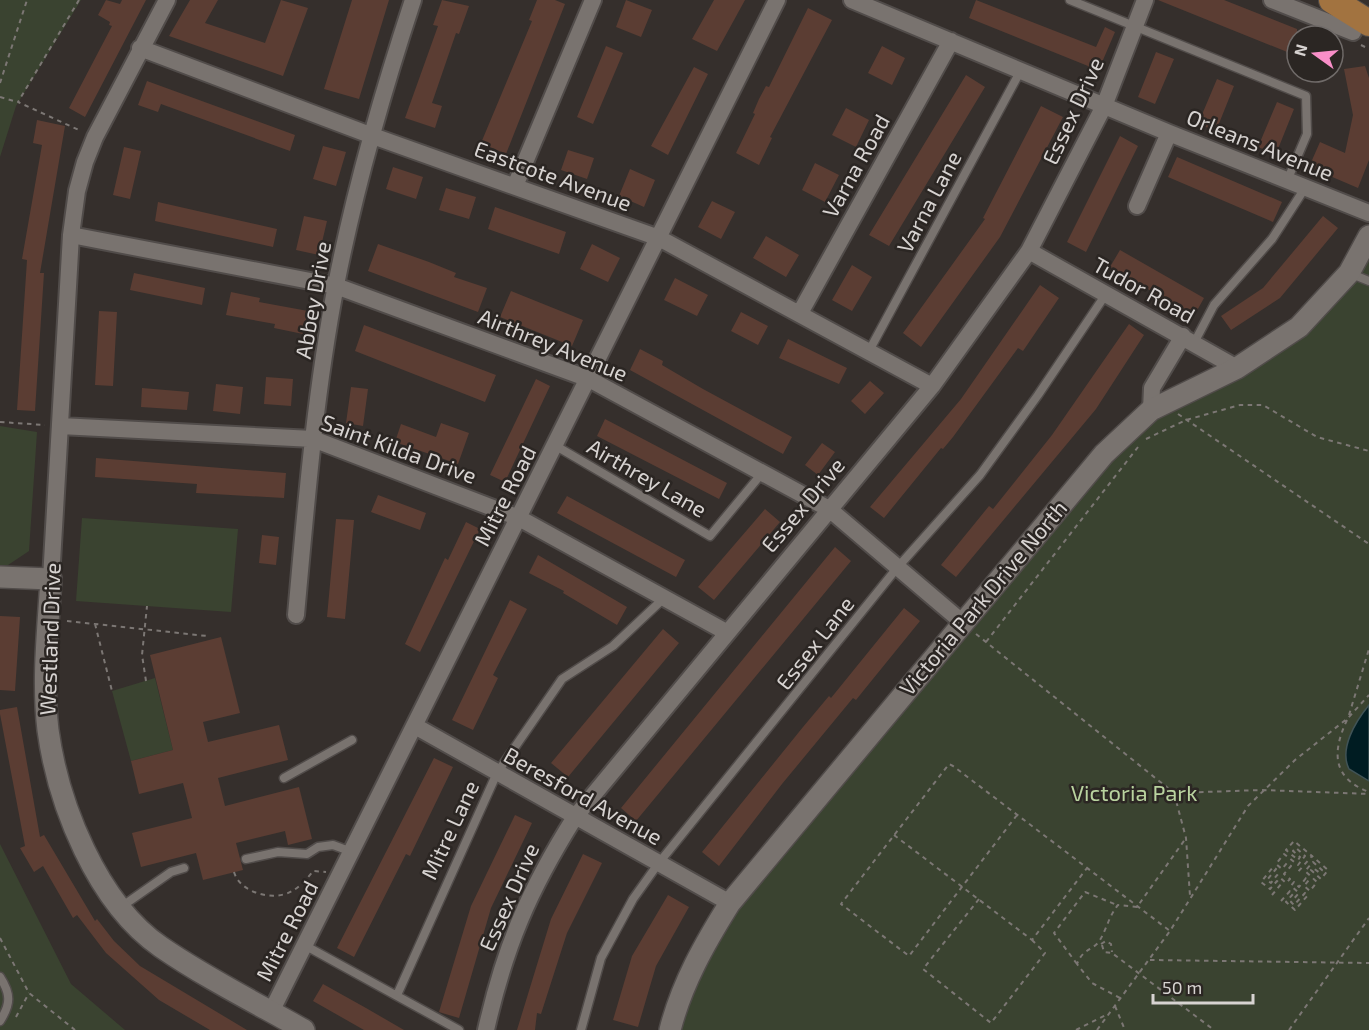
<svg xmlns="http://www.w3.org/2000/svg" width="1369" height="1030" viewBox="0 0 1369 1030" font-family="'Exo 2',sans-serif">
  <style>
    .green { fill: #3a4330 }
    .water { fill: #001c22; stroke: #405356; stroke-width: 1.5 }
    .building { fill: #5b3d33 }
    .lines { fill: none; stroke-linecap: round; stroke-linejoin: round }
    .service-casing { stroke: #514c4a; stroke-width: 11 }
    .minor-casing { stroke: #514c4a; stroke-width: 20 }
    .tertiary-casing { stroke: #514c4a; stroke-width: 24 }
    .primary-casing { stroke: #514c4a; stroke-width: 28 }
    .path { stroke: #7c7774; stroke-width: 2; stroke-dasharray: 4.5 4.5; stroke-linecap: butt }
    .service { stroke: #79736f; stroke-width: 8 }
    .minor { stroke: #79736f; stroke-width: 16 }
    .tertiary { stroke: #79736f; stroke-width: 21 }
    .primary { stroke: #a27340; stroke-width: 26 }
    .labels { text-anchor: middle; stroke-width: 5; stroke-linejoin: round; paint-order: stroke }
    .street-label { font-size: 22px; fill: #d7d3d1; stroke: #2b2623 }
    .park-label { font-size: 22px; fill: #b9d39f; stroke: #2b2623 }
  </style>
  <rect width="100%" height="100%" fill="#352f2c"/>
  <!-- green -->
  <path class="green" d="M0 0H81L16 106 0 157Z
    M1369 236V1030H670L698 955 1151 410 1299 327Z
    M0 426 37 432 29 551 8 565H0Z
    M82 518 238 529 231 612 76 601Z
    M155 678 173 750 131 761 112 691Z
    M0 844 71 984 125 1030H0Z"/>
  <!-- water -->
  <path class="water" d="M1369 705V781L1349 769C1339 749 1355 722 1369 705Z"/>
  <!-- building -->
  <path class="building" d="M106 0 120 4 122 0H146L85 117 69 108 112 26 109 25 110 22 98 15Z
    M190 0H218L205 23 265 43 281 0 308 8 283 76 169 36Z
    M352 0H389L359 99 324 89Z
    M442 0 469 6 459 34 456 33 432 103 442 106 435 128 405 118 438 26 433 25Z
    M537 0H555L565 4 506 154 481 143 532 21 529 20Z
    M626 0 652 10 641 37 616 27Z
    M714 0H745L717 51 692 39Z
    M976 0 1096 47 1105 27 1115 32 1097 74 1087 70 1088 66 969 18Z
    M1158 0H1224L1297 29V56Z
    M808 8 832 20 770 137 772 138 759 165 736 153 755 114 753 113 759 99 766 86 769 87Z
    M606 46 623 53 593 124 577 117Z
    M882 46 905 58 892 85 868 73Z
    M1156 52 1174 59 1155 104 1138 97Z
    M1365 66 1369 78V160L1358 188 1309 167 1320 142 1345 153 1353 115 1344 69Z
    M694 67 708 74 668 155 651 146Z
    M966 75 985 87 889 246 869 235Z
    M1217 79 1234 86 1216 131 1198 124Z
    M147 81 295 135 290 151 161 104 158 112 138 105Z
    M1277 102 1294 109 1276 154 1258 147Z
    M1041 106 1063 117 1000 237 921 347 903 333 985 219 983 218Z
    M846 108 869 120 856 147 832 135Z
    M37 120 65 126 40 273H44L35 411 17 410 27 260 22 259 42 145 33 143Z
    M1120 136 1138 146 1086 252 1067 242Z
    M323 146 346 152 336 186 313 179Z
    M124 147 141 151 130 199 113 195Z
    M568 150 594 158 587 179 561 170Z
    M1177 157 1282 202 1273 222 1168 177Z
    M815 163 839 175 825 202 802 190Z
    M393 167 423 177 416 199 386 189Z
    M630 169 655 180 644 207 619 196Z
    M446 188 476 197 469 219 439 210Z
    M712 201 735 212 721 239 698 227Z
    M158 202 277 229 273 247 155 221Z
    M495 207 566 232 559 254 488 229Z
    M304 216 327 221 319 255 296 250Z
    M1323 216 1338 228 1280 298 1231 330 1221 316 1263 288Z
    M766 236 799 255 786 277 753 258Z
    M378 244 429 262 456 273 454 277 487 288 478 312 368 271Z
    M592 244 620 258 608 282 580 269Z
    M1120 250 1204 298 1194 316 1110 267Z
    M852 265 872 277 852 311 832 300Z
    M134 273 205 288 202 305 130 290Z
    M675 278 708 295 697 316 664 300Z
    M1040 285 1059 298 1023 351 1018 348 953 437 943 449 941 448 884 518 870 507 961 399Z
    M511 291 583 320 572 346 500 317Z
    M231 292 260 298 259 302 308 311 303 334 274 328 275 324 226 315Z
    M99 311 117 312 113 386 95 385Z
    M741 312 768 326 758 345 731 331Z
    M1129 324 1144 335 1096 409 956 577 941 565 989 506 993 509 1052 435Z
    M364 325 496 375 485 402 355 351Z
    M788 339 847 368 839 384 779 358Z
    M640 349 663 361 662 365 703 389 792 437 783 454 630 370Z
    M266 377 293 379 291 406 264 404Z
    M536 379 550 386 505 482 490 475Z
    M870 381 884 393 865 414 851 401Z
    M216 384 243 387 240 414 213 411Z
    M351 387 368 389 363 426 346 423Z
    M142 388 189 392 187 410 141 407Z
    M605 419 727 483 719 499 597 436Z
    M441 423 469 433 458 464 395 442 401 424 436 437Z
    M822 443 835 452 818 475 805 465Z
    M96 458 286 473 284 498 196 493 197 484 95 477Z
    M378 495 426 513 420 530 371 512Z
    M567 496 685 560 676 577 557 513Z
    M765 509 780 522 714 600 698 587Z
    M336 519 354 520 345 619 327 617Z
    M466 522 480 529 420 652 405 644 445 558 448 560Z
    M262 535 279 537 276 565 259 563Z
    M835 547 851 561 636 821 621 808Z
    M538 555 627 607 617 625 563 593 564 591 529 573Z
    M510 600 527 609 493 675 498 678 473 730 452 720Z
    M904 608 920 621 864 690 856 700 853 698 782 784 719 866 702 852 803 727 829 696 831 698Z
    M0 616 20 617 15 691 0 690Z
    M663 629 679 643 568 777 551 763Z
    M221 637 240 713 203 722 208 742 279 725 288 760 218 778 225 806 299 787 312 839 288 845 285 831 236 843 243 870 203 880 196 853 141 867 132 833 192 818 183 783 139 794 131 761 173 750 150 655Z
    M17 707 40 837 44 835 95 921 97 919 114 941 140 966 247 1030H210L159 1000 106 953 77 915 73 918 43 866 34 872 20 848 25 846 0 714V710Z
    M434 758 453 767 410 856 406 854 354 957 337 948Z
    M515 815 532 823 491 908 459 1018 442 1013 439 1012 471 906Z
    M583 854 602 863 567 933 541 1014 537 1013 535 1030H517L551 919Z
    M668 895 689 907 656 966 638 1027 613 1020 632 956Z
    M323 984 366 1008 404 1030H364L313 1001Z"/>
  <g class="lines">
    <!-- service casing -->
    <g class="service-casing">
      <path id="service" d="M1070 0 1306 96 1307 134 1287 181
        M1349 273 1369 281
        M1194 343 1214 305 1272 239 1305 188
        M869 351 1021 70
        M556 446 710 536 763 472
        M284 778 352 740
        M246 859 278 852 307 854 318 847 333 845 352 852
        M121 907 171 872 184 868
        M306 946 459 1030
        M0 977C11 994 11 1004 0 1021
        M397 995 497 773 562 679 613 646 663 599
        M581 1030 601 958 633 899 658 864 897 568 980 475 1038 395 1106 294"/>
    </g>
    <!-- minor casing -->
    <g class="minor-casing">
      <path id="minor" d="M852 0 1169 133 1369 213
        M1272 0 1353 32
        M140 48 370 135 659 238 932 386
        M515 186 593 0
        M1137 206 1169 133
        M71 235 336 286 589 379 829 509 962 622
        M1029 251 1237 368
        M800 313 951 41
        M1151 410 1152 388 1183 336
        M60 426 313 439 519 518 726 632
        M51 579 71 235 77 191 85 162 95 137 167 0
        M296 615C306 505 315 394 336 285 355 188 382 94 413 0
        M415 726 730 903
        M271 1012 777 0
        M486 1030C505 946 529 890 575 817L932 386 1029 251 1104 106 1145 0"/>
    </g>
    <!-- tertiary casing -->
    <g class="tertiary-casing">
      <path id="tertiary" d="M0 577 51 579C48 629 42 680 48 730 58 804 97 903 161 947 206 978 256 1003 304 1030
        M670 1030C682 983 705 943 730 903L1104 454 1151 410 1237 368 1299 327 1349 273 1369 236"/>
    </g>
    <!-- primary casing -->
    <g class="primary-casing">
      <path id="primary" d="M1332 0 1369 23"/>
    </g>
    <!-- path -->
    <path class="path" d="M79 0 18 102 81 131
      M1361 45 1369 49
      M0 83 27 0
      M0 97 17 102
      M1178 414 1369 544
      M0 422 45 425
      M1146 439 1186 420 1240 405H1263L1317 437 1369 451
      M67 621 207 636
      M95 624 112 691
      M976 634 1174 793 1262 790 1369 794
      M986 642 1138 447
      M146 681 142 655 147 606
      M1349 715 1369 649
      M1347 720C1332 752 1332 778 1369 792
      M1174 793 1186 838 1190 896
      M1017 815 909 956 841 904 949 764 953 766 1170 931
      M894 835 1032 940 1087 868
      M234 872C240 893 274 902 292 891 300 887 308 878 313 871L326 872
      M1272 895 1281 884 1277 881 1270 889 1261 882 1273 867 1276 869 1267 880 1271 883 1277 875 1286 883 1290 879 1284 874 1291 866 1287 863 1282 869 1276 864 1284 854 1298 865 1305 856 1296 848 1293 851 1300 857 1298 860 1286 850 1294 841 1312 856 1297 873
      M979 899 923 969 991 1023 1045 953 1032 940
      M1281 901 1290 891 1293 894 1286 902 1295 910 1308 895 1305 893 1294 905 1291 902 1299 893 1291 886 1294 882 1299 887 1306 878 1309 880 1304 886 1310 891 1317 882 1305 871 1313 862 1322 870 1320 873 1313 868 1311 870 1321 879 1328 870 1312 856
      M0 938 29 993 75 1030
      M1101 944 1106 941 1111 944 1112 952
      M1102 945 1104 952 1112 953 1214 1030
      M1150 960 1369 963
      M1077 964 1054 933 1085 892 1117 905
      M1120 998 1092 983 1077 964C1083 948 1093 951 1100 940 1107 928 1109 916 1118 905L1137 907 1186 838
      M1115 1006 1125 1030
      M16 1017 29 993
      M1076 1030 1108 1014
      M1097 1030 1170 931 1248 806 1295 760 1348 718 1369 695
      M1289 1030 1369 918"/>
    <!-- service -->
    <use href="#service" class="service"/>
    <!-- minor -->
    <use href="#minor" class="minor"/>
    <!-- tertiary -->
    <use href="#tertiary" class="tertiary"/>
    <!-- primary -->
    <use href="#primary" class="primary"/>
  </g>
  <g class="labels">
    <!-- street labels -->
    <g class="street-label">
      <text transform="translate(1073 111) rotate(-65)" y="8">Essex Drive</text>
      <text transform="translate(1260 145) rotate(22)" y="8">Orleans Avenue</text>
      <text transform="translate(856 166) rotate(-61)" y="8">Varna Road</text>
      <text transform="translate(553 176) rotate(20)" y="8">Eastcote Avenue</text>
      <text transform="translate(929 202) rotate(-62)" y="8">Varna Lane</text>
      <text transform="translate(1144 290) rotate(29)" y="8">Tudor Road</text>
      <text transform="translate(313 300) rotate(-80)" y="8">Abbey Drive</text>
      <text transform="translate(553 345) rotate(22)" y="8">Airthrey Avenue</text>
      <text transform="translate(399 449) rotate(20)" y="8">Saint Kilda Drive</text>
      <text transform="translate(647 478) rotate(30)" y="8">Airthrey Lane</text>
      <text transform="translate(505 496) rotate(-63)" y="8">Mitre Road</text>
      <text transform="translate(803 505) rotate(-50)" y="8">Essex Drive</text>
      <text transform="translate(983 598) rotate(-50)" y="8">Victoria Park Drive North</text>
      <text transform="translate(50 639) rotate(-88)" y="8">Westland Drive</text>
      <text transform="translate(815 643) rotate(-52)" y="8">Essex Lane</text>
      <text transform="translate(583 796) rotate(29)" y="8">Beresford Avenue</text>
      <text transform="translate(450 830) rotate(-65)" y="8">Mitre Lane</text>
      <text transform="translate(509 897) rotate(-66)" y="8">Essex Drive</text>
      <text transform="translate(287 931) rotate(-63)" y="8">Mitre Road</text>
    </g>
    <!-- park labels -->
    <g class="park-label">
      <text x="1134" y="801">Victoria Park</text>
    </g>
  </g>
  <!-- north arrow -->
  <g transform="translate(1315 54) rotate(285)"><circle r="28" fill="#2b2623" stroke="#706b69" stroke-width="1.5"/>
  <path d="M0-4.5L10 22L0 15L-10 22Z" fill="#f98fc8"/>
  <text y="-9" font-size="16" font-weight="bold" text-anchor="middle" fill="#d7d3d1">N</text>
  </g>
  <!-- scale -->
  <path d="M1153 994v9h100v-9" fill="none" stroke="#d7d3d1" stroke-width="3"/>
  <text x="1162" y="994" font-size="18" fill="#d7d3d1" stroke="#2b2623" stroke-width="4.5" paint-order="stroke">50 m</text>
</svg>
